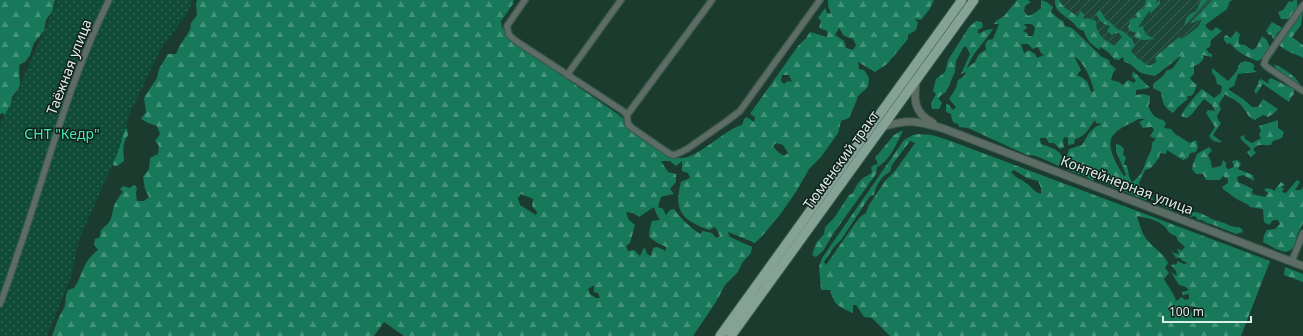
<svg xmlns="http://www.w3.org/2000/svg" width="1303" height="336" viewBox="0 0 1303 336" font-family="'Noto Sans',sans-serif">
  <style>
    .industrial { fill: url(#industrial-furrows) }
    .forest { fill: url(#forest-firs); fill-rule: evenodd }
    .garden { fill: url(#garden-dots) }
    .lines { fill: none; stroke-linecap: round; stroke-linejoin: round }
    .minor-casing { stroke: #3a584c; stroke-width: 8 }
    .tertiary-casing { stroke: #3a584c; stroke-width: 9 }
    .primary-casing { stroke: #3a584c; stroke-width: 11 }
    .minor { stroke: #5e6c66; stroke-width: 5.5 }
    .tertiary { stroke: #5e6c66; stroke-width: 7 }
    .primary { stroke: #85a296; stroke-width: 9 }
    .labels { text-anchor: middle; stroke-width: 3; stroke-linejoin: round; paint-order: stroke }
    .street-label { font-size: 14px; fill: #dceee6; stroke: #111f1a }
    .park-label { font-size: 14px; fill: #45e7b3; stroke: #111f1a }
  </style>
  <defs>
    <pattern id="industrial-furrows" width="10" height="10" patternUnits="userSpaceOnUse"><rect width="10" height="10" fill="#1d4738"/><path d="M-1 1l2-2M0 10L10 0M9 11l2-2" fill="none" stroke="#3d6255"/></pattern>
    <pattern id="forest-firs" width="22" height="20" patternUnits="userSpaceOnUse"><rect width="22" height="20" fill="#17785a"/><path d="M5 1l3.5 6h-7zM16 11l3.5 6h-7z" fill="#43927a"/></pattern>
    <pattern id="garden-dots" width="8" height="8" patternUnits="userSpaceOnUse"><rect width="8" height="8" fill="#104b38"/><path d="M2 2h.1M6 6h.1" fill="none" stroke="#326555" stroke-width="1.8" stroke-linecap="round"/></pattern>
  </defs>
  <rect width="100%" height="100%" fill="#1b3b2f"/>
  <!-- industrial -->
  <path class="industrial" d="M1060 0H1230L1155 76 1084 24 1057 3Z"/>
  <!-- forest -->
  <path class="forest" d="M0 0H55L52 12 46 20 44 31 34 43 30 55 25 62 19 65 20 86 12 97 11 105 4 121V113L0 114Z
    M197 0H514L513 4 501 21 502 27 507 36 519 46 619 115 669 155C672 156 675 158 678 158 696 161 724 129 742 125L744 119 747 117 754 122 755 117 750 114 798 46 806 38 810 32 827 37V31L819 28 821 21 818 18 825 8 827 13 831 14 828 6V0H934L929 10 921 20 915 19 918 23 916 30 908 35V39L887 64 875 72 858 62 859 69 864 70 869 78 868 87 858 96 856 102 849 118 841 121 838 133 821 157 809 169 796 192 779 216 763 235 755 243 728 232 730 237 752 247 751 253 742 263 738 272 725 285 716 302 693 336H404L384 322 374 336H52L58 319 65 306 66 295 68 290 74 288C84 273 82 262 98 250L94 244 95 239 100 237C100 227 104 229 109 222 113 216 112 212 114 206 116 201 119 196 123 192L120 189 123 186 129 188 134 185 137 188 136 194 137 201H144L149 197 145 189 143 177 149 169 150 158 158 154 159 146 155 141 160 134 157 126 148 123 141 119 146 112 144 98 157 78 159 69 168 54H176L179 47 190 30 191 23 197 15 196 4ZM839 28 844 36 853 39 856 45 853 50 846 48 844 41 835 35ZM782 75H789L792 82 788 81 784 84 781 81ZM776 143 783 145 788 153 784 156 777 151 773 146ZM661 161H670L676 166 682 161V171L688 173 690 178 681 182C673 212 683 220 709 230L715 227 720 236 716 238 712 233 703 231 700 234C691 228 681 219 674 209L670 210 666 215 663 209 658 207 661 197 668 195 674 194 670 189 676 182V174L668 172ZM521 194 533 199 532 206 537 212 536 215 520 205 518 198ZM654 207 656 213 660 220 652 221 650 228 649 237 656 242 666 247V251L657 247 653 248 651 256 647 254 645 248 643 249 640 256 634 250 628 251 626 246 630 243 635 225 629 220 626 212 633 213 639 217ZM594 285V292L598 293 600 298H596L590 294 588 289Z
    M1017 0H1028L1031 2 1025 6 1024 11 1028 16 1035 13 1041 8V0L1047 2 1053 7 1051 12 1059 19 1063 21 1065 26 1072 28 1102 57 1109 60 1110 64 1116 69 1113 73 1111 80 1119 82 1123 85 1128 80 1134 83 1136 80 1132 77 1133 71 1150 88 1136 90V95L1143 94 1150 96V102L1148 106C1152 114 1154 118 1163 120L1166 123 1164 128 1171 129 1175 134 1190 143 1196 140 1198 147 1196 152 1190 153 1188 158 1183 160 1167 150 1166 154 1160 153 1159 158 1151 168 1145 170 1139 183C1141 190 1146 194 1152 196L1153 200H1145L1094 179 1093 182 1087 177 1068 170 1064 164 1069 149 1082 145 1089 133 1095 127 1102 124 1096 123 1095 120C1089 128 1085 137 1075 139L1074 144 1068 145V138L1064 137 1063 141 1064 147 1060 149 1054 143H1049L1046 138H1040L1041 144C1050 147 1059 149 1063 158L1059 166C1049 162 1037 154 1027 155L968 128 959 127 958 124 954 123 952 120 951 114 946 112V104H948L953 110 956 107 949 99 956 88 958 80 964 76 966 72 961 74 970 54 966 46 963 48 956 61 955 72 946 92 940 96 939 99 942 103 939 109H932L931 103 936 94 933 91 936 79 945 72 948 60 969 27 976 21 982 22 983 27 978 30V34L986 30 993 29C985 42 972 53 967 68L975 62 979 54 986 50 985 44 988 40 993 39 999 24H994L996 21 1004 16ZM1024 24H1032L1035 28 1033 36H1028L1027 33 1023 31 1027 28ZM1021 44H1028L1033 49 1038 47 1041 53 1044 55 1037 58 1036 55 1029 50 1024 53ZM1074 56C1084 62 1091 79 1094 91L1091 92C1088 81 1087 80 1077 75L1081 70ZM1139 119H1145L1139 122 1143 128 1152 127 1154 130 1150 136 1156 139 1152 143C1152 152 1149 154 1146 161 1145 163 1145 165 1144 167 1142 173 1137 179 1132 182 1128 177 1129 172 1127 166L1124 164 1126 158 1123 154 1124 149 1120 145 1116 144V151L1126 175 1124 176C1118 167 1106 148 1112 137 1117 128 1130 124 1139 119Z
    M1055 0H1059C1063 8 1071 12 1078 16L1080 11 1084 14V19L1088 18 1096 21C1096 35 1104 39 1115 46L1122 37 1119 33H1115L1112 35 1107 31 1110 26C1103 24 1099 21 1096 14L1100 10 1105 18 1112 24 1117 29 1124 32 1132 39 1135 46 1131 51 1136 57 1149 66 1156 62 1155 57 1179 37 1182 39 1198 27 1202 19 1189 24 1212 0H1234L1230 1 1227 9 1205 25 1208 29 1212 31 1216 27 1222 31 1211 40 1210 47 1206 49 1209 53 1212 54V57L1202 55 1204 58 1199 64 1194 66V74L1190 78 1194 83 1197 84 1194 93 1191 96H1187L1188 99 1178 107 1173 113C1163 107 1163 103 1161 92L1153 88V84L1163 76 1166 71 1173 68 1182 55 1155 76C1150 75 1142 74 1138 71 1133 67 1131 63 1124 62L1123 57 1119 60 1114 59C1110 53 1106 50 1100 47V50C1093 46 1086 40 1084 31 1075 28 1077 26 1071 21 1063 14 1054 11 1055 0Z
    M1146 0H1157L1156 4 1160 0V4L1150 14V10L1138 27 1143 26C1144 34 1147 35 1155 39 1147 40 1141 41 1135 37V32H1132L1128 29 1130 20 1137 17 1136 14 1139 10 1144 8Z
    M1201 0H1208L1184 26C1186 17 1188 14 1196 11Z
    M1294 0H1297C1298 9 1295 13 1289 19H1281L1278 12 1283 10 1289 1 1292 2Z
    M1303 11 1301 25 1292 37 1303 45V58C1294 53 1286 52 1279 45Z
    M1272 22 1282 28 1276 35V39H1273L1271 34 1269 35 1266 31Z
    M1236 31 1240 34 1239 38V44L1245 45 1252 50 1256 48 1262 36 1267 40 1270 48 1264 57 1258 61C1248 58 1237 52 1230 43L1227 44 1224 40V37L1226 35 1231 38Z
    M1245 61 1252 63 1255 66 1253 69 1257 72 1238 74 1234 86 1228 89C1236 95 1245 99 1252 107H1258L1263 99 1278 109 1273 114 1268 117 1263 115 1255 120C1248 118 1246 111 1241 105 1237 100 1231 99 1225 94L1219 104 1221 109 1217 116 1218 120 1221 123 1213 135 1222 142C1216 143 1212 141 1209 136L1215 127 1206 113 1208 110 1215 111 1212 105 1204 99 1192 114 1187 118 1181 116C1186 106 1194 97 1202 89L1214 98 1221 93 1222 86 1217 84 1215 76 1212 73V68L1228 81 1236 72 1240 63Z
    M1274 64C1283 68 1298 77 1301 87L1277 71Z
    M1271 78 1294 89V94L1291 97 1289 102 1263 84 1256 94 1254 91 1259 83 1258 81 1261 79 1269 84 1268 80Z
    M1278 120V128L1284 132 1282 138 1273 141 1271 145H1258L1253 149 1256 153 1251 157 1247 152 1251 149C1247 144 1242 142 1240 137L1244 135 1245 139 1252 143 1261 138 1259 134 1261 131 1259 126Z
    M122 128 127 129 128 135C122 143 123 151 124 161L117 166 113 165 110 160Z
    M901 131H903C896 144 890 161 877 167L876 174 833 234 823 251 816 257 812 255 816 243 824 234 825 227 834 218 849 195 853 193C858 182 860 179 872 173L871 167 874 165 878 164 875 158 894 135Z
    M919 134 932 135 948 140 1270 261 1241 336H890L872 318 864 317 856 305H853V313C838 306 835 306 830 290H821L819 267 822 258 904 140 913 135ZM910 141 915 143 895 171 885 181 869 205 866 213 860 217 854 225 826 265 824 262 834 247 841 240 870 196 874 195C876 186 881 176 890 172L892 165ZM1014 170 1027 178 1038 181 1041 188V194C1034 192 1032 187 1026 183 1019 178 1017 179 1011 172ZM1137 216C1144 217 1158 220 1164 226 1170 232 1166 232 1176 236L1178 241 1185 247 1181 251 1177 248 1179 254 1174 253 1171 250 1176 258H1180L1183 261 1188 263 1184 264 1177 261V264L1171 265 1176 271 1177 276 1171 272 1179 285 1186 287 1189 290 1182 292 1183 295 1189 294V299L1185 300 1182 297 1176 301C1174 293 1168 287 1164 279L1169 273 1165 268 1168 263C1163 253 1156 250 1149 242 1142 235 1140 225 1137 216ZM1189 306 1196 307 1205 315 1192 313Z
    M1209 147 1212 150 1208 155 1211 162 1212 168 1221 166 1223 160 1226 163V168L1229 169 1234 167 1232 161 1237 160 1241 163 1238 169 1253 175 1254 181 1243 175 1237 177 1238 182 1253 189 1252 194 1265 197 1268 193 1264 190 1267 188 1271 189 1275 191 1276 188 1281 182 1285 185 1280 187 1284 188 1282 192 1286 193 1297 180 1300 182 1295 190H1301L1303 187V223L1297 235 1295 245 1291 250 1285 252 1276 249 1263 242 1264 235 1267 230 1275 229 1280 224 1278 220H1273L1269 225 1264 222 1263 209 1250 207C1246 202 1241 202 1235 198 1231 195 1228 192 1224 190L1222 187 1228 183V179L1223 176 1220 180H1206L1203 174H1196L1192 169 1193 164 1197 154Z
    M1163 200H1167L1170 205 1175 206 1176 210C1169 209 1163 208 1160 202Z
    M1195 212C1202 213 1206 216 1212 219 1214 221 1218 220 1221 222 1228 224 1232 228 1239 227L1242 229 1243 232 1236 234 1211 224 1207 223 1202 220H1198L1195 216 1190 217 1187 213Z
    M1285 267 1303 274V282L1284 275Z"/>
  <!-- garden -->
  <path class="garden" d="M58 0H192L188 12 160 51 130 113 118 152 79 240 71 277 47 336H0V124L14 98Z"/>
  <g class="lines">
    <!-- minor casing -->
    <g class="minor-casing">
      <path id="minor" d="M525 0 507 26 509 35 516 41 623 111 627 115 628 124 632 128 670 154 674 155 679 153 687 149 727 121 740 111 820 0
        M1303 5 1266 58 1264 64 1267 67 1303 91
        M567 75 621 0
        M627 115 712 0
        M1292 261 1303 233
        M0 304C9 281 16 258 24 235 50 157 72 74 109 0"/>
    </g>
    <!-- tertiary casing -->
    <g class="tertiary-casing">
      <path id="tertiary" d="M916 80C914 100 913 112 933 123
        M882 127C909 119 916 121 942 128L1303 266"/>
    </g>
    <!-- primary casing -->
    <g class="primary-casing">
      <path id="primary" d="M720 336 962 0
        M731 336 974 0"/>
    </g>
    <!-- minor -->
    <use href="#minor" class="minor"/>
    <!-- tertiary -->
    <use href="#tertiary" class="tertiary"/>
    <!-- primary -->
    <use href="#primary" class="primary"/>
  </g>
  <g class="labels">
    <!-- street labels -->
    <g class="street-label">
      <text transform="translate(69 67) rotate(-69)" y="5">Таёжная улица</text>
      <text transform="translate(841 160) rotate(-54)" y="5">Тюменский тракт</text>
      <text transform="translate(1127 185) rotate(21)" y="5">Контейнерная улица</text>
    </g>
    <!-- park labels -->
    <g class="park-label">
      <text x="62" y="139">СНТ "Кедр"</text>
    </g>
  </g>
  <!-- scale -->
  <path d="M1163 316v6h88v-6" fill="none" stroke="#dceee6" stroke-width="2"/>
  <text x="1169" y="316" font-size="12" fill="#dceee6" stroke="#111f1a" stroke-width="3" paint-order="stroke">100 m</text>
</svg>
